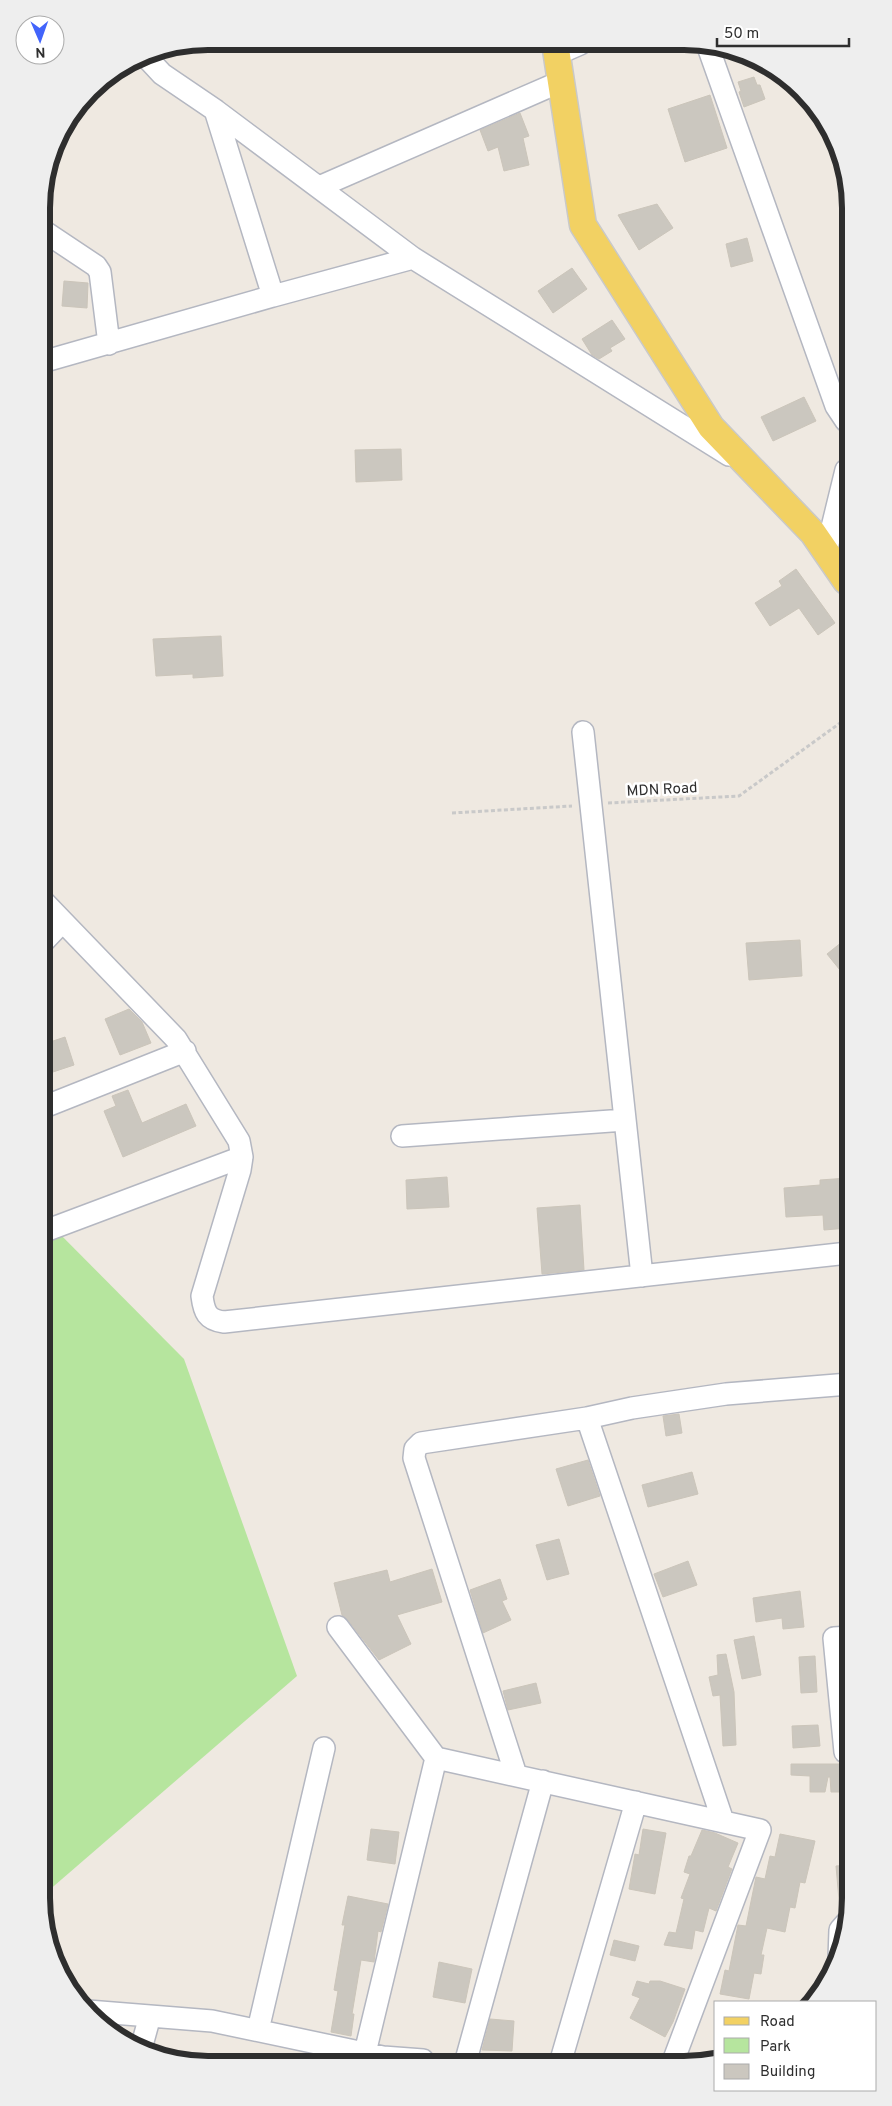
<svg xmlns="http://www.w3.org/2000/svg" width="892" height="2106" viewBox="0 0 892 2106" font-family="Overpass,sans-serif">
  <style>
    .green { fill: #b6e59e }
    .building { fill: #cbc7bf; stroke: #cbc5ba }
    .lines { fill: none; stroke-linecap: round; stroke-linejoin: round }
    .minor-casing { stroke: #b4b7c1; stroke-width: 24 }
    .major-casing { stroke: #c9c9c9; stroke-width: 29 }
    .path { stroke: #c9c9c9; stroke-width: 3; stroke-dasharray: 4 2.5; stroke-linecap: butt }
    .minor { stroke: #fff; stroke-width: 21 }
    .major { stroke: #f2d163; stroke-width: 26 }
    .labels { text-anchor: middle; stroke-width: 5; stroke-linejoin: round; paint-order: stroke }
    .street-label { font-size: 15px; fill: #2e2e2e; stroke: #fff }
    .rim { fill: none; stroke: #2e2e2e; stroke-width: 6 }
  </style>
  <rect width="100%" height="100%" fill="#efe9e1"/>
  <!-- green -->
  <path class="green" d="M45 1219 184 1359 297 1676 47 1892Z"/>
  <!-- building -->
  <path class="building" d="M754 77 757 85H760L765 99 744 107 739 92 741 91 738 82Z
    M710 95 727 148 685 162 668 109Z
    M520 113 529 136 523 138 529 165 504 171 498 147 488 151 480 130Z
    M657 204 673 228 639 250 618 215Z
    M747 238 753 261 731 267 726 244Z
    M572 268 587 289 553 313 538 291Z
    M64 281 88 283 87 308 62 306Z
    M612 320 625 339 610 348 612 351 599 359 592 355 582 339Z
    M804 397 816 421 773 441 761 417Z
    M401 449 402 480 356 482 355 450Z
    M796 569 835 623 818 635 799 608 770 626 755 603 782 586 779 581Z
    M221 636 223 676 193 678V674L156 676 153 639Z
    M847 938V939L848 980 827 954Z
    M800 940 802 976 749 980 746 943Z
    M129 1009 142 1022 151 1043 120 1055 105 1019Z
    M65 1037 74 1065 44 1075V1044Z
    M128 1090 142 1123 186 1104 196 1126 123 1157 104 1111 116 1106 112 1096Z
    M447 1177 449 1207 407 1209 406 1180Z
    M848 1178V1228L824 1230 823 1215 786 1217 784 1188 820 1185V1180Z
    M580 1205 584 1270 542 1274 537 1208Z
    M679 1414 682 1433 666 1436 663 1416Z
    M588 1460 600 1496 568 1506 556 1469Z
    M692 1472 698 1494 648 1507 642 1485Z
    M559 1539 569 1574 547 1580 536 1545Z
    M688 1561 697 1585 663 1597 654 1574Z
    M432 1569 442 1602 397 1615 411 1644 379 1660 348 1620 342 1615 334 1583 387 1570 390 1582Z
    M500 1579 507 1599 502 1601 511 1620 483 1633 470 1590Z
    M800 1591 804 1627 783 1629 782 1618 756 1622 753 1598Z
    M754 1636 761 1675 742 1679 734 1640Z
    M726 1654 734 1692 736 1745 723 1746 720 1695 713 1696 709 1677 718 1675 717 1655Z
    M815 1656 817 1692 801 1693 799 1657Z
    M536 1683 541 1703 508 1710 503 1691Z
    M818 1725 820 1746 793 1748 792 1726Z
    M791 1764H850V1792H831L830 1777H828L825 1792H810V1776L791 1775Z
    M371 1829 399 1832 395 1864 367 1860Z
    M643 1829 666 1833 655 1894 629 1889 635 1854 639 1855Z
    M702 1830 715 1833 738 1843 728 1867 732 1869 731 1871 716 1911 709 1908 703 1932 695 1930 692 1949 664 1945 669 1932 676 1933 684 1899 681 1898 690 1874 684 1872 689 1856H691Z
    M780 1834 815 1841 805 1883 800 1882 795 1908 790 1907 785 1932 767 1928 761 1955H764L761 1974 754 1973 749 1999 720 1994 725 1970 729 1971 738 1925 746 1926 756 1877 765 1879 770 1856 775 1857Z
    M850 1865V1910L840 1911 836 1866Z
    M348 1896 388 1904 381 1932 378 1931 374 1962 361 1960 352 2014H354L351 2036 331 2032 338 1991 334 1990 345 1925H342Z
    M614 1940 639 1946 635 1961 610 1955Z
    M439 1962 472 1969 465 2003 433 1997Z
    M637 1981 649 1984 650 1981H660L685 1989 673 2022 665 2037 630 2018 640 1998 632 1995Z
    M490 2019 514 2021 512 2051 482 2050Z"/>
  <g class="lines">
    <!-- minor casing -->
    <g class="minor-casing">
      <path id="minor" d="M707 44 836 406 846 421
        M148 53 149 60 162 74 215 110 413 258 729 455
        M557 54 580 44
        M215 110 273 296 413 258
        M319 187 562 81
        M42 230 96 266 100 272 109 344
        M42 362 273 296
        M826 552 846 470
        M583 732 642 1276
        M44 902 176 1039 239 1141 242 1157 240 1170 202 1296C204 1312 207 1320 224 1322L848 1253
        M44 941 62 922
        M44 1107 185 1051
        M402 1136 625 1120
        M45 1231 242 1157
        M587 1418 723 1821
        M338 1627 436 1758
        M850 1637 834 1638 845 1752H850
        M516 1775 414 1458 415 1449 421 1443 587 1418 632 1408 726 1394 849 1384
        M839 1958 840 1930 847 1922
        M88 2011 212 2021 383 2057 423 2060
        M258 2030 324 1748
        M142 2045 150 2016
        M466 2060 543 1781
        M561 2060 636 1802
        M363 2061 436 1758 760 1830 674 2059"/>
    </g>
    <!-- major casing -->
    <g class="major-casing">
      <path id="major" d="M555 43 583 225 711 427 813 533 846 581"/>
    </g>
    <!-- path -->
    <path class="path" d="M608 803 739 796 847 718
      M452 813 572 806"/>
    <!-- minor -->
    <use href="#minor" class="minor"/>
    <!-- major -->
    <use href="#major" class="major"/>
  </g>
  <g class="labels">
    <!-- street labels -->
    <g class="street-label">
      <text transform="translate(662 789) rotate(-3)" y="5">MDN Road</text>
    </g>
  </g>
  <!-- crop -->
  <path d="M0 0H892V2106H0ZM208 50H684A158 158 0 0 1 842 208V1898A158 158 0 0 1 684 2056H208A158 158 0 0 1 50 1898V208A158 158 0 0 1 208 50Z" fill="#eee" fill-rule="evenodd"/>
  <path class="rim" d="M208 50H684A158 158 0 0 1 842 208V1898A158 158 0 0 1 684 2056H208A158 158 0 0 1 50 1898V208A158 158 0 0 1 208 50Z"/>
  <!-- legend -->
  <rect x="714" y="2001" width="162" height="90" fill="#ffffff" stroke="#ababab"/>
  <rect x="724" y="2017" width="25" height="8" fill="#f2d163" stroke="#ababab"/>
  <text x="760" y="2026" font-size="15" fill="#2e2e2e">Road</text>
  <rect x="724" y="2038" width="25" height="15" fill="#b6e59e" stroke="#ababab"/>
  <text x="760" y="2051" font-size="15" fill="#2e2e2e">Park</text>
  <rect x="724" y="2064" width="25" height="15" fill="#cbc7bf" stroke="#ababab"/>
  <text x="760" y="2076" font-size="15" fill="#2e2e2e">Building</text>
  <!-- north arrow -->
  <g transform="translate(40 40) rotate(178)"><circle r="24" fill="#ffffff" stroke="#ababab"/>
  <path d="M0-4L9 19L0 12L-9 19Z" fill="#4264fb"/>
  <text y="-8" font-size="14" font-weight="bold" text-anchor="middle" fill="#2e2e2e">N</text>
  </g>
  <!-- scale -->
  <path d="M717 38v8h132v-8" fill="none" stroke="#2e2e2e" stroke-width="2.5"/>
  <text x="724" y="38" font-size="15" fill="#2e2e2e" stroke="#ffffff" stroke-width="4" paint-order="stroke">50 m</text>
</svg>
